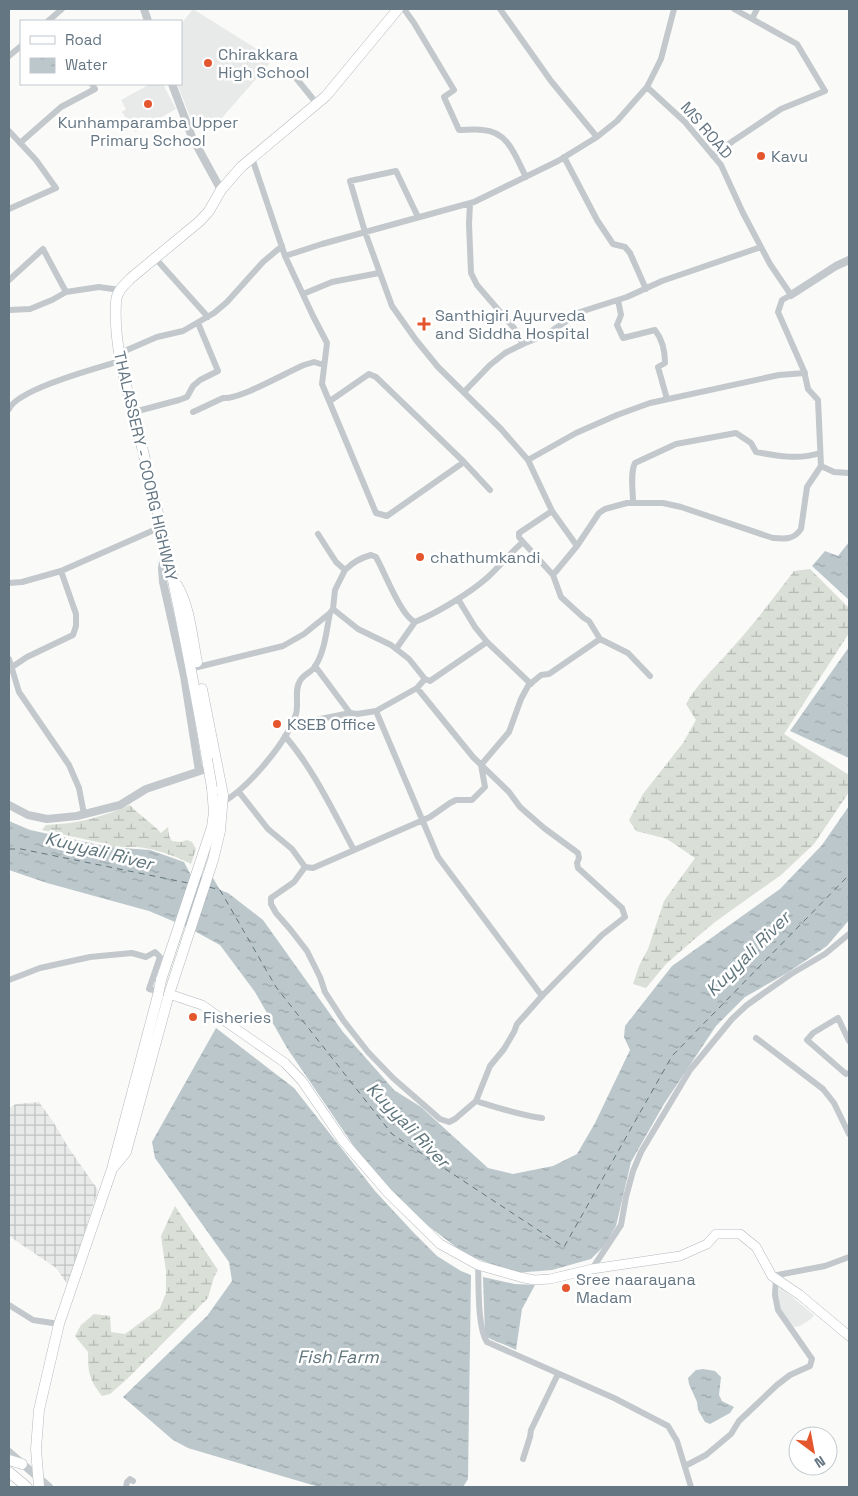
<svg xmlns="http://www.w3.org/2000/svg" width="858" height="1496" viewBox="0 0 858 1496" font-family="'Space Grotesk',sans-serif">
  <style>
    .built { fill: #e8e9e9 }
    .industrial { fill: url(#industrial-grid) }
    .wetland { fill: url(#wetland-marsh) }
    .water { fill: url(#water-ripples) }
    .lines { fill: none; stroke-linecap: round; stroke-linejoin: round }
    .ferry { stroke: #60757c; stroke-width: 1; stroke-dasharray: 6 5; stroke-linecap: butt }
    .secondary-casing { stroke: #b3babf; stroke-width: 10 }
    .primary-casing { stroke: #b5babe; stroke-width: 11 }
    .trunk-casing { stroke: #b4b9bd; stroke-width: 11 }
    .minor { stroke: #c3c8cc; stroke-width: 6 }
    .tertiary { stroke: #c3c8cc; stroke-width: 8 }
    .secondary { stroke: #fff; stroke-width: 9 }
    .primary { stroke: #fff; stroke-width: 10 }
    .trunk { stroke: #fff; stroke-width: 10 }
    .primary-bridge-casing { stroke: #b5babe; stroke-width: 11; stroke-linecap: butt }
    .primary-bridge { stroke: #fff; stroke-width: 10 }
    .poi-dot { fill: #e4572e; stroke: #fff; stroke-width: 2 }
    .labels { text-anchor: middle; stroke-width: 5; stroke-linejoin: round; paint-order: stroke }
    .poi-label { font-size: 16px; fill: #657683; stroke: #fff; text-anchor: start }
    .street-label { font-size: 16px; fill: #657683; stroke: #fff }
    .water-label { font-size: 18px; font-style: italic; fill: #60757c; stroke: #fff }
  </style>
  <defs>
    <pattern id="industrial-grid" width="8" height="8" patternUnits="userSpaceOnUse" patternTransform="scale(1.25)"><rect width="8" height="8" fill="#e8e9e9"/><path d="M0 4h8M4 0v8" fill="none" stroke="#c0c1c2"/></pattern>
    <pattern id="wetland-marsh" width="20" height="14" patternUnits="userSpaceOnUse" patternTransform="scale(1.25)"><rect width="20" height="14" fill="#dadfd7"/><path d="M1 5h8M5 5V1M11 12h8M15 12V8" fill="none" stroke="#b4b9b4"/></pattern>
    <pattern id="water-ripples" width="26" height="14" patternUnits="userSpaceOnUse" patternTransform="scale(1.25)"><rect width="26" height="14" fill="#bbc7cb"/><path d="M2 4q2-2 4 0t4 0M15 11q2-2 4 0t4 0" fill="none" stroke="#9ca6aa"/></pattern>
  </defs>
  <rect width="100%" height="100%" fill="#fafaf8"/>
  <!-- built -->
  <path class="built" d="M193 9 263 53 269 64 221 119 196 131 177 84H181V24Z
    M150 84H163L176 109 135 132 122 112 126 109 121 100Z
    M780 1287 814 1315 811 1319 800 1326 796 1327 792 1326 780 1308 778 1294Z"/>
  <!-- industrial -->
  <path class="industrial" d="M39 1102 54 1123 68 1147 98 1190 68 1285 56 1268 9 1236V1108L16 1104Z"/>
  <!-- wetland -->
  <path class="wetland" d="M810 569 849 608V633L784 734 849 775V792L814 844 781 875 715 922 690 943 666 964 646 988 633 984 639 966 648 949 664 901 695 858 667 839 636 831 629 820 643 794 683 743 696 720 686 704C698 682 717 666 733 647 755 623 774 597 794 571Z
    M130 805C140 816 151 822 161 833L168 827 169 836 172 841 181 842 187 840 192 842 196 849 191 864C177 856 144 845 129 847 122 847 116 848 109 847L107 844 42 830 46 825C76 824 103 817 130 805Z
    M175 1206 218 1270 214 1277 208 1298 126 1380 110 1394 102 1396C89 1379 88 1373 88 1352L75 1336 81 1325 94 1314 110 1316 111 1332 125 1334 160 1308 166 1293V1271L161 1236Z"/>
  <!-- water -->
  <path class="water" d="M849 542V600L812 566 825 551 838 556Z
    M849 647V758L790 731Z
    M849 806V920L827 946 787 973 745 997 716 1026 664 1104 631 1162 616 1226 605 1245 591 1259 552 1270 515 1273 465 1254 418 1218 366 1164 287 1048 255 992 220 945 187 927 149 911 47 883 9 870V821L30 830 109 847 150 850 184 862 191 875 213 878 220 890 228 893 263 920 343 1032 394 1090 421 1107 488 1168 513 1174 553 1166 577 1154 595 1123 630 1050 624 1037 625 1026 672 966 780 889 822 845Z
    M216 1028 294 1088 375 1191 414 1233 437 1256 461 1271 471 1275 468 1479 463 1487H319L188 1448 173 1440 123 1397 207 1316 232 1281 229 1262 155 1158 152 1142Z
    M483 1277 515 1284 535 1285 522 1309 516 1350C505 1344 495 1342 485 1336Z
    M703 1369 715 1371 721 1377 719 1395 722 1401 734 1407 730 1413 710 1424 705 1422 698 1410 697 1402 689 1384 688 1378 696 1370Z"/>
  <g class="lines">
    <!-- ferry -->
    <path class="ferry" d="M9 849H21L188 883
      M209 887 220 890 276 987 392 1134 564 1247 672 1056 849 875"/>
    <!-- secondary casing -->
    <g class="secondary-casing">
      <path id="secondary" d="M169 994 202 1005 285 1063 302 1081 343 1141 388 1193 440 1244 478 1265 520 1277 534 1280 550 1279 592 1269 680 1256 707 1244 716 1234H740L756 1247 772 1276 800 1295 849 1336"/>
    </g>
    <!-- primary casing -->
    <g class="primary-casing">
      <path id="primary" d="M177 585C190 607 192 637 197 662
        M207 759C195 688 181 618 166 547 159 515 150 483 143 451 132 403 113 354 116 303 116 292 123 286 131 278L200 221 209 211 221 190 241 167 326 96 398 9
        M161 980 212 827 214 812 212 788
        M112 1169 126 1152 169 994 213 860 220 831 223 795 202 689
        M39 1487 36 1449 39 1410 59 1324 112 1169 158 995"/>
    </g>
    <!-- trunk casing -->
    <g class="trunk-casing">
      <path id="trunk" d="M9 1460 22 1464
        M9 1472 27 1487"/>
    </g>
    <!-- minor -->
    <path class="minor" d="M404 9 414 23 454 90 444 97 459 130C467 130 475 129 483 130 509 132 515 156 526 177
      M500 9 551 81 597 137 617 121 647 87 685 122 721 165 743 213 770 264 791 295 782 300 778 312 804 371 808 389 818 400 821 466 834 472 849 473
      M752 19 757 9
      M48 21 62 9
      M9 56 21 46
      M296 78 317 104
      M647 87 661 59 674 9
      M9 131 36 160 56 188 9 209
      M20 143 61 107 95 89 92 84
      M713 156 733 141 781 109 825 91 797 44 734 9
      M564 157 597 220 613 244 625 247 630 253 646 289
      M252 158 285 256 322 244 474 202 558 161 597 137
      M470 203 469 224 471 273 477 285 514 328 523 344 547 334 580 312 627 297 662 281 761 247
      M418 217 396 171 350 181 365 232 392 306 416 340 438 367 501 429 528 460 552 511 577 546
      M285 256 313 316 327 343 322 384 376 513 387 516 464 462 490 490
      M156 259 208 317
      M9 280 43 249 66 292 99 287 120 290
      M303 294 332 282 379 273
      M618 300 621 315 617 325 623 338 655 330C662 339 665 352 665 363L658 367 667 399
      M9 310 30 309 52 300 66 292
      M120 353 157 337 183 331 214 313 227 302 263 262 282 246
      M464 392 490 365 505 353 523 344
      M330 401 369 374 376 377 464 462
      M9 409C18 389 97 368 120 361
      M134 412 179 400 187 397 193 386 200 380 218 371 198 323
      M193 412 223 398C239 400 287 372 304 365L314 362 324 365
      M528 460 576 433 617 415 650 403 779 375 805 373
      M633 503C633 490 630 473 635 463L676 444 736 433 751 443 756 452C777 456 799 460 820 453
      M345 570C353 562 360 558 371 555L376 557C385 573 401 616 415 622 437 613 470 593 488 577 500 566 510 553 523 542L519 537V533L552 511
      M553 575 577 546 599 513 605 509 627 503H663L681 507 773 538C784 539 794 540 801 529L807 487 821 466
      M9 583 22 582 61 571 161 527
      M458 599 475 627 487 642
      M333 609 358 629 391 645 409 659 425 679 430 681 487 642 531 684
      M600 639 628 653 650 676
      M396 649 415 622
      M9 659 19 692 69 765 79 788 84 814
      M315 666 350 713
      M12 667 27 657 73 635 76 626V614L61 571
      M198 667 283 646 304 634 330 613
      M376 711 438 857 542 996
      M291 725 350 713 357 714 376 711 417 688 425 679
      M285 736C314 770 333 811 354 850
      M239 792 268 829 292 849 305 867 313 868 430 817 450 803 456 800H472L485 787 481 765 509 732 521 699 528 686 541 675 549 674 600 639 589 621 584 618 561 597 553 575 523 542
      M223 802C248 788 287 742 296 714 299 704 294 690 300 681 303 675 310 673 314 668 325 652 326 632 330 613L333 609 335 590 345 570 336 562 318 534
      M305 867 294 882 271 898V904L276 913 290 929 307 951 320 977 325 992 343 1020 368 1052 393 1078 440 1119 449 1122 455 1119 476 1101 490 1066 504 1049 514 1032 517 1024 542 996 602 935 625 917 622 908 578 868 577 863 579 858 578 853 544 828 520 807 509 792 473 757 417 688
      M9 980 40 968 90 957 132 953 146 957 155 952 160 957 149 989 161 992
      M756 1038 823 1089 834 1103 849 1134
      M849 1041 838 1018 813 1033 807 1040 846 1074 849 1073
      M476 1101C498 1108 519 1115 542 1118
      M478 1265C479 1284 477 1327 487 1342L614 1398 668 1426 677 1441 691 1487
      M592 1269 621 1225 626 1197 633 1171 641 1152 690 1070 732 1019 747 1005 791 974 825 954 849 934
      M772 1276 825 1266 849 1257
      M9 1305 33 1320 59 1324
      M523 1459 530 1437 531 1430 558 1374
      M685 1466 706 1455 731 1434 739 1421 777 1385 790 1375 810 1366 812 1359 778 1310 775 1295 776 1279
      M126 1487 127 1482 130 1479 133 1481"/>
    <!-- tertiary -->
    <path class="tertiary" d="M144 9 148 21
      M172 84 192 137 221 190
      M791 295 836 266 849 260
      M165 549 162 568 163 582 184 676 199 771
      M9 805 28 815 47 819 77 816 120 805 146 789 203 770
      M9 1452 49 1487"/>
    <!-- secondary -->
    <use href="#secondary" class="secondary"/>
    <!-- primary -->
    <use href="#primary" class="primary"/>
    <!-- trunk -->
    <use href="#trunk" class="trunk"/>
    <!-- primary-bridge casing -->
    <g class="primary-bridge-casing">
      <path id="primary-bridge" d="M207 759 212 788
        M158 995 161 980"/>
    </g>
    <!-- primary-bridge -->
    <use href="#primary-bridge" class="primary-bridge"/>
  </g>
  <!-- markers -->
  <g class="poi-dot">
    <circle cx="208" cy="63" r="5"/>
    <circle cx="148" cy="104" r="5"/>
    <circle cx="761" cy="156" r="5"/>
    <path d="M421.5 316.5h5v5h5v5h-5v5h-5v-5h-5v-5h5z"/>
    <circle cx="420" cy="557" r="5"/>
    <circle cx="277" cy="724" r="5"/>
    <circle cx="193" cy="1017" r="5"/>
    <circle cx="566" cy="1288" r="5"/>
  </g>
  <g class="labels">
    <!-- poi labels -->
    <g class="poi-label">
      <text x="218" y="60">Chirakkara<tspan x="218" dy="18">High School</tspan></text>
      <text x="148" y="128" text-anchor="middle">Kunhamparamba Upper<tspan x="148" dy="18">Primary School</tspan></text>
      <text x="771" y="162">Kavu</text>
      <text x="435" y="321">Santhigiri Ayurveda<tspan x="435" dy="18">and Siddha Hospital</tspan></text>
      <text x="430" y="563">chathumkandi</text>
      <text x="287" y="730">KSEB Office</text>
      <text x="203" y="1023">Fisheries</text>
      <text x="576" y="1285">Sree naarayana<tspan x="576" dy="18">Madam</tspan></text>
    </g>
    <!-- street labels -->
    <g class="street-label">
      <text transform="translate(707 130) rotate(49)" y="6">MS ROAD</text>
      <text transform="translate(146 466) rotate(77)" y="6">THALASSERY - COORG HIGHWAY</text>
    </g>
    <!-- water labels -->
    <g class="water-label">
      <text transform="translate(99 851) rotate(14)" y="6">Kuyyali River</text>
      <text transform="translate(748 954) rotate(-45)" y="6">Kuyyali River</text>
      <text transform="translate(408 1125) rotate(46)" y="6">Kuyyali River</text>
      <text x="338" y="1363">Fish Farm</text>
    </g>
  </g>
  <!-- border -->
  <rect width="858" height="1496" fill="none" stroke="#657683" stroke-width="20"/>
  <!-- legend -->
  <rect x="20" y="20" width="162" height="65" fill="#ffffff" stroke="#c1c8cd"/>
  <rect x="30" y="36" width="25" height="8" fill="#ffffff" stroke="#c1c8cd"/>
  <text x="65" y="45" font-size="15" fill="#657683">Road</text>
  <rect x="30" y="58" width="25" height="15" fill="url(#water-ripples)" stroke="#c1c8cd"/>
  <text x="65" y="70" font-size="15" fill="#657683">Water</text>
  <!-- north arrow -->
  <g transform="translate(813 1451) rotate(148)"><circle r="24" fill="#ffffff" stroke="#c1c8cd"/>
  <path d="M0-4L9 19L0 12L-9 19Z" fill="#e4572e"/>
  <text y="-8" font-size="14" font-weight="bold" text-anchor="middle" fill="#657683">N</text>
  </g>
</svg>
